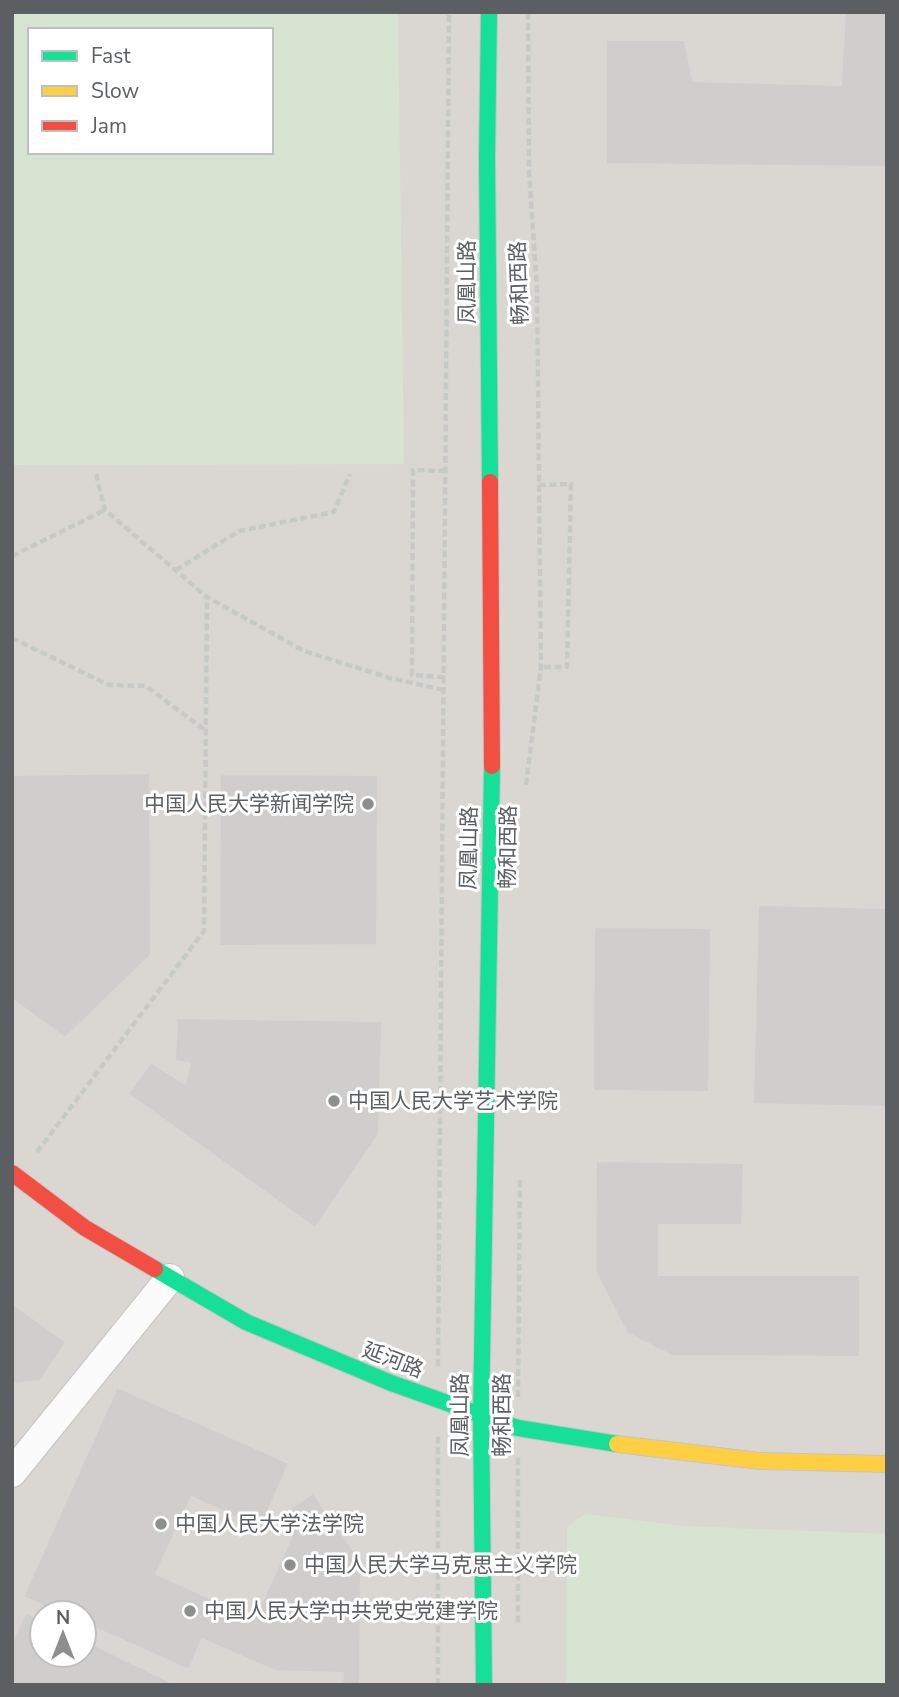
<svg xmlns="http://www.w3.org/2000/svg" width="899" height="1697" viewBox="0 0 899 1697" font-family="'Nunito Sans','Noto Sans SC',sans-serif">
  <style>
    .education { fill: #dad7d3; fill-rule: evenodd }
    .green { fill: #d6e4d1; fill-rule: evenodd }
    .building { fill: #d0cecd; stroke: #d9d6d4; stroke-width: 2 }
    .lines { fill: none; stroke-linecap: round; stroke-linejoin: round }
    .street-casing { stroke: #c4c4c4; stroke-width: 30 }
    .fast-casing { stroke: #c4c4c4; stroke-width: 18 }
    .slow-casing { stroke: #c4c4c4; stroke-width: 18 }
    .jam-casing { stroke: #c4c4c4; stroke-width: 18 }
    .path { stroke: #c6cac7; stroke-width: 4.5; stroke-dasharray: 7 3.5; stroke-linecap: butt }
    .street { stroke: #fcfbfb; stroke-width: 28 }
    .fast { stroke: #16e098; stroke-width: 16 }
    .slow { stroke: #ffcf43; stroke-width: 16 }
    .jam { stroke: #f24e42; stroke-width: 16 }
    .poi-dot { fill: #8d8f8f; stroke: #fff; stroke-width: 2.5 }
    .labels { text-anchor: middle; stroke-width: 6; stroke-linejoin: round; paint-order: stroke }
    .street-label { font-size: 21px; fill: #5b5f61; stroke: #fff }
    .poi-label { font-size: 21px; fill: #5b5f61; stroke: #fff; text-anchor: start }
  </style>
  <rect width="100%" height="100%" fill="#eae7e4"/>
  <!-- education -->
  <path class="education" d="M12 12H887V1685H12ZM30 30H271V152H30ZM42 1613H84V1655H42Z"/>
  <!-- green -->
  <path class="green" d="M12 12H398L404 464 12 465ZM30 30H271V152H30Z
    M585 1514 683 1526 887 1534V1685H566L567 1527Z"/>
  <!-- building -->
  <path class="building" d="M845 12H887V167L606 164V40H685L693 81 841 85Z
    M150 773 151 955 65 1038 12 999V775Z
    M220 774 378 775 377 945 219 946Z
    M758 905 887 908V1107L753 1104Z
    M594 927 711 928 709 1092 593 1091Z
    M177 1018 382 1021 379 1134 315 1228 128 1094 151 1062 185 1084 190 1063 175 1061Z
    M596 1161 744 1163 742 1225H659V1275H860V1357L672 1356 627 1333 595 1271Z
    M12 1303 66 1342 40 1381 12 1384Z
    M117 1387 289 1463 261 1528 191 1497 156 1574 255 1618 292 1536 278 1517 313 1493 361 1561 360 1685H342L343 1673 275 1671 202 1639 189 1670 84 1623V1613H60L23 1597Z
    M26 1613 42 1620V1655H84V1640L177 1685H12V1641Z"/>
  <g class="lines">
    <!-- street casing -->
    <g class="street-casing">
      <path id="street" d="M12 1473 170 1278"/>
    </g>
    <!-- fast casing -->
    <g class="fast-casing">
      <path id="fast" d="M489 12 487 158 490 482
        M155 1269 246 1322 391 1383 518 1428 617 1444
        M484 1685 481 1416 492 766"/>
    </g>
    <!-- slow casing -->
    <g class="slow-casing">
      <path id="slow" d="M617 1444 760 1461 887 1464"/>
    </g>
    <!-- jam casing -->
    <g class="jam-casing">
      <path id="jam" d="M490 482 492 766
        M12 1173 85 1228 155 1269"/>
    </g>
    <!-- path -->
    <path class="path" d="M96 474 105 510 207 597 304 651 390 678 444 690
      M539 485 571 484 567 667H541
      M12 556 105 510
      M176 570 239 531 334 512 350 474
      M12 638 109 685 146 686 206 731
      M444 677 412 675 413 470 445 471
      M526 785 541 667 537 290 529 171 528 12
      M37 1152 204 931 207 597
      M438 1366 449 12
      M518 1397 520 1178
      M518 1458V1624
      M438 1685V1434"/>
    <!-- street -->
    <use href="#street" class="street"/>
    <!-- fast -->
    <use href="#fast" class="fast"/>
    <!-- slow -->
    <use href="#slow" class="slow"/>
    <!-- jam -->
    <use href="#jam" class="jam"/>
  </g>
  <!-- markers -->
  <g class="poi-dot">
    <circle cx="368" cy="804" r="7"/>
    <circle cx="334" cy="1101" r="7"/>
    <circle cx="161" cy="1524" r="7"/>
    <circle cx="290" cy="1565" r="7"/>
    <circle cx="190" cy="1611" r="7"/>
  </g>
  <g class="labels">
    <!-- street labels -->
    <g class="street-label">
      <text transform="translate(467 282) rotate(-90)" y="7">凤凰山路</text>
      <text transform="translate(519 283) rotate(-92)" y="7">畅和西路</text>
      <text transform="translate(508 847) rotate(-89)" y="7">畅和西路</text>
      <text transform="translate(469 848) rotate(-89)" y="7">凤凰山路</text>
      <text transform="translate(393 1360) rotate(21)" y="7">延河路</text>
      <text transform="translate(460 1415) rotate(-90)" y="7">凤凰山路</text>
      <text transform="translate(502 1415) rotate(-90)" y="7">畅和西路</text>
    </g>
    <!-- poi labels -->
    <g class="poi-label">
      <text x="354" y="811" text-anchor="end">中国人民大学新闻学院</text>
      <text x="348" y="1108">中国人民大学艺术学院</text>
      <text x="175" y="1531">中国人民大学法学院</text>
      <text x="304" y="1572">中国人民大学马克思主义学院</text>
      <text x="204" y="1618">中国人民大学中共党史党建学院</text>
    </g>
  </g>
  <!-- border -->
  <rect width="899" height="1697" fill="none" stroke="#5b5f61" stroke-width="28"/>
  <!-- legend -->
  <rect x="28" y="28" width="245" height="126" fill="#ffffff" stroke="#bdbfc0" stroke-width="2"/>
  <rect x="42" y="51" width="35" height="10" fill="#16e098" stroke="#bdbfc0" stroke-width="2"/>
  <text x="91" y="63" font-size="21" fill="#5b5f61">Fast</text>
  <rect x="42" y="86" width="35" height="10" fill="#ffcf43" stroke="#bdbfc0" stroke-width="2"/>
  <text x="91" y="98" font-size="21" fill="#5b5f61">Slow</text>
  <rect x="42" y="121" width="35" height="10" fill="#f24e42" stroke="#bdbfc0" stroke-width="2"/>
  <text x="91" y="133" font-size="21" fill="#5b5f61">Jam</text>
  <!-- north arrow -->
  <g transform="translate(63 1634)"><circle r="33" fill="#ffffff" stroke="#bdbfc0" stroke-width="2"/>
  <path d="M0-5L12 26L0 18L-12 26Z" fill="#8d8f8f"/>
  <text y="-10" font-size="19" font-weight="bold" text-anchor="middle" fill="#5b5f61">N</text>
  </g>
</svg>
